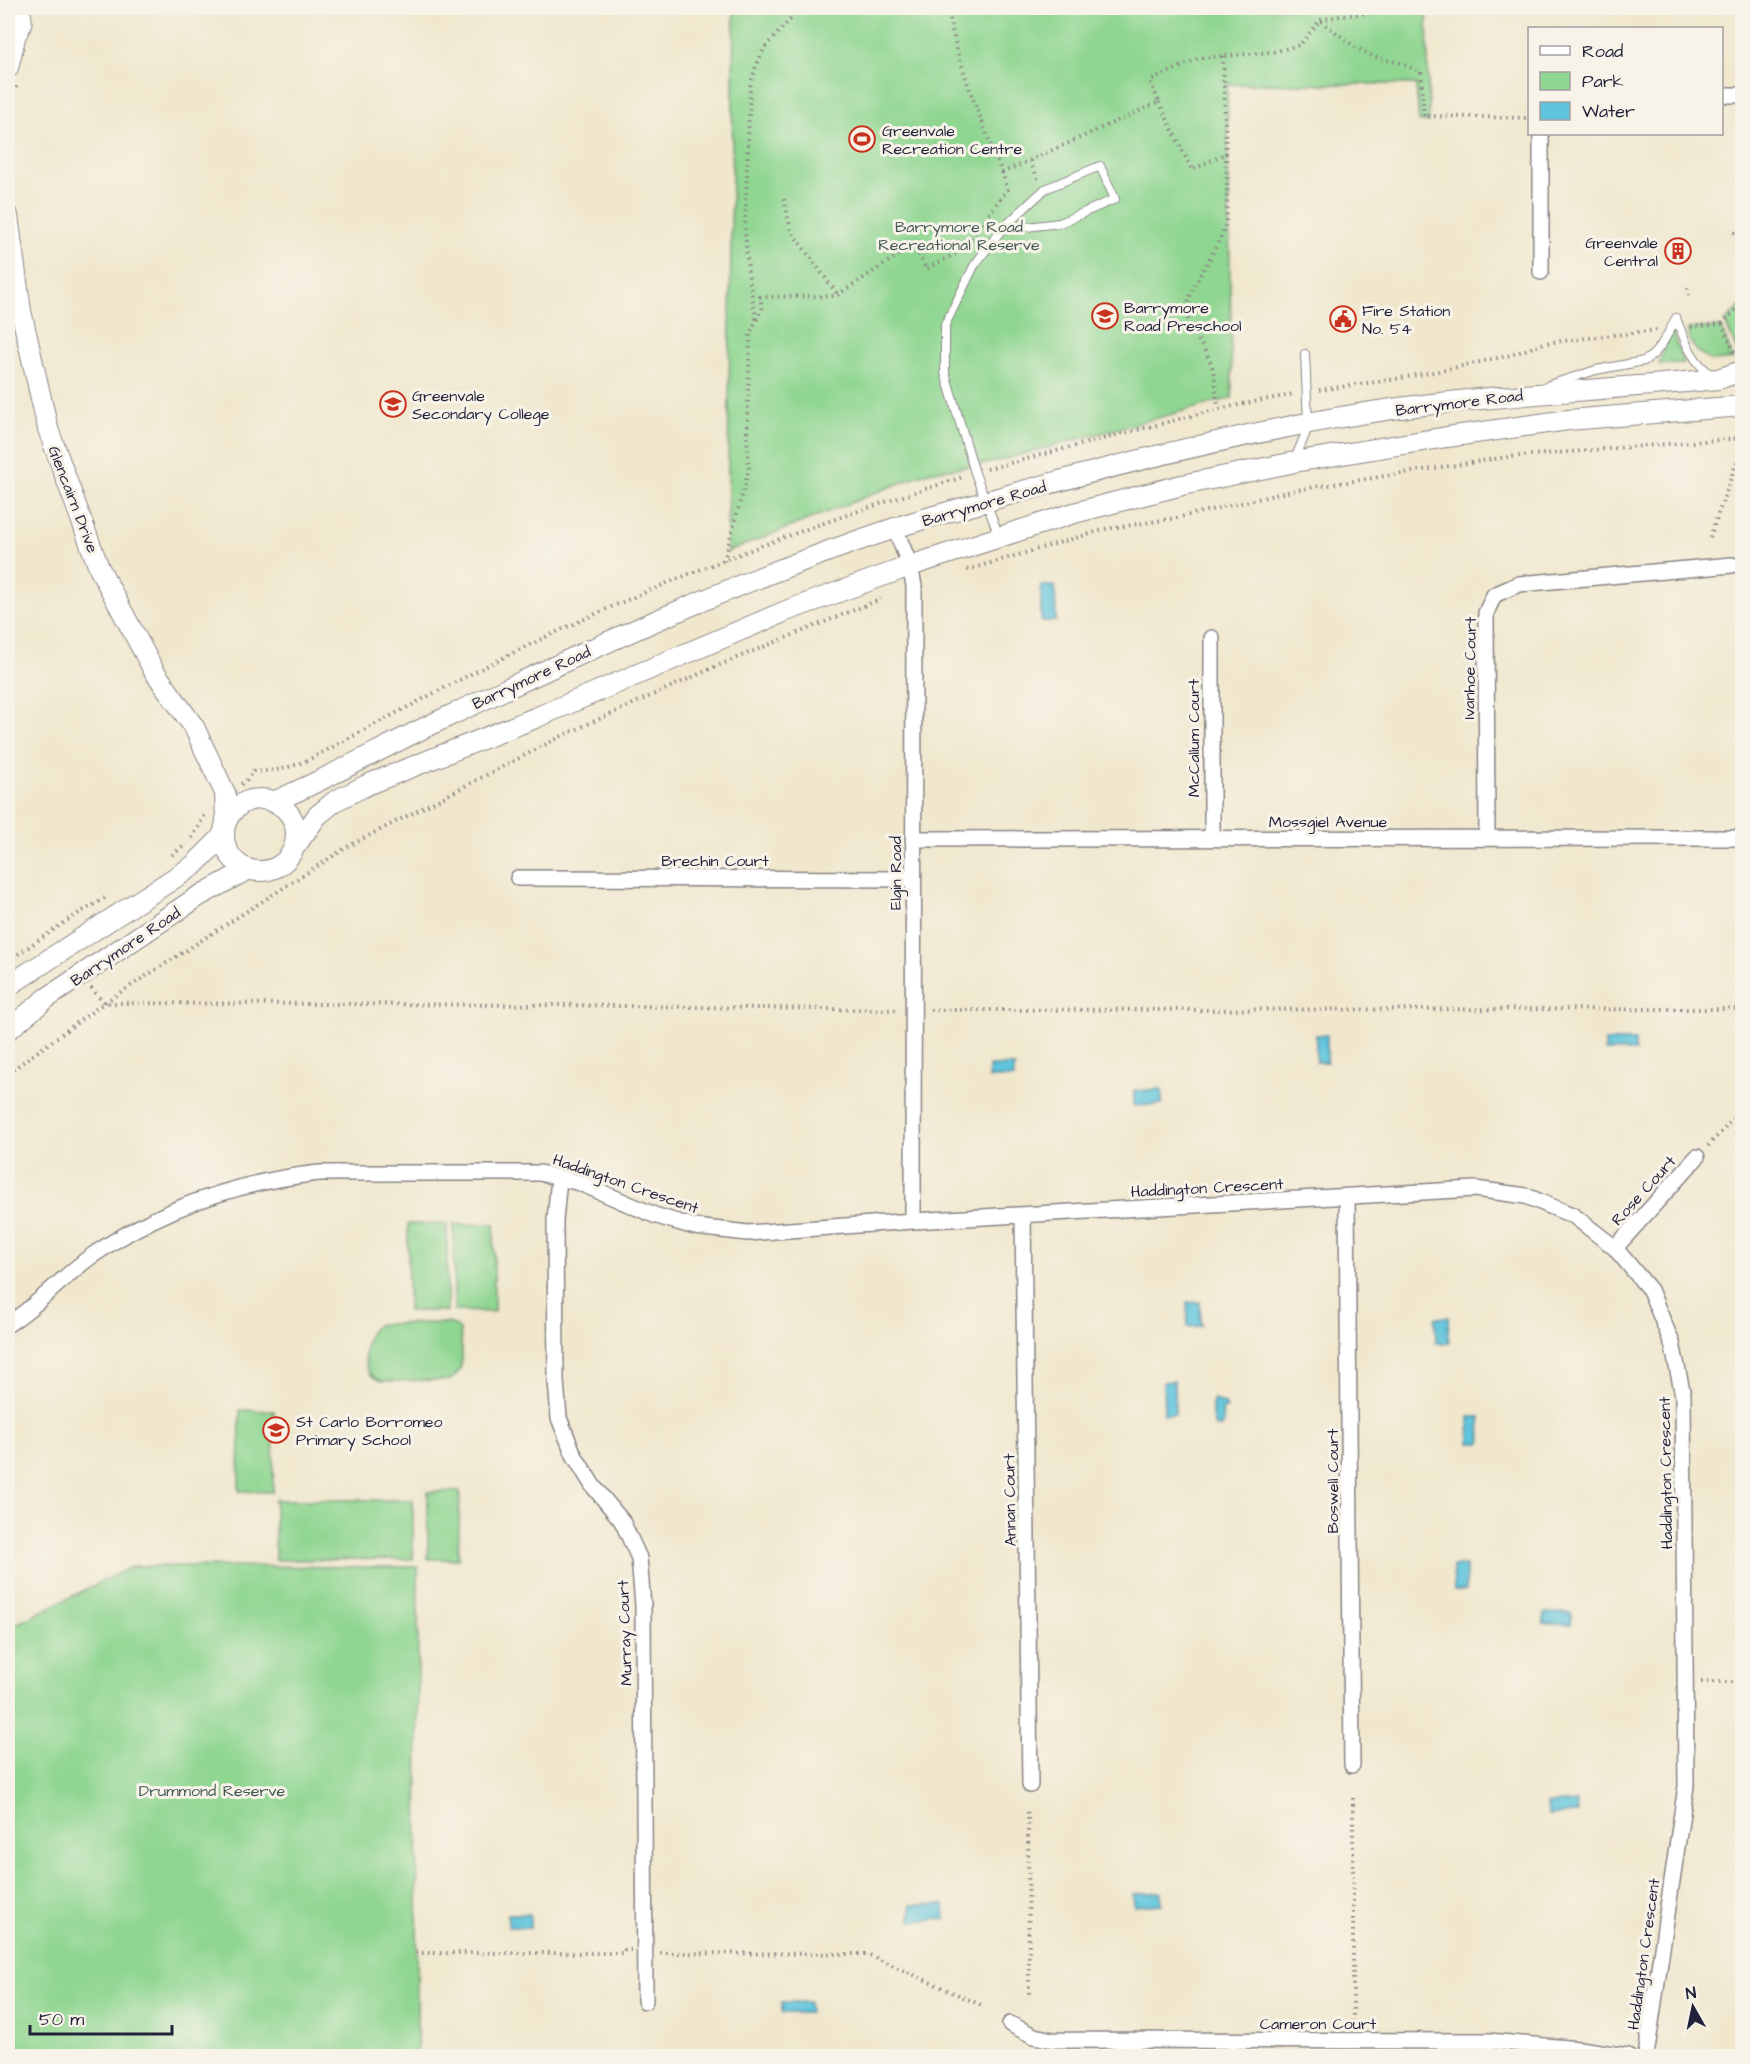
<svg xmlns="http://www.w3.org/2000/svg" width="1750" height="2064" viewBox="0 0 1750 2064" font-family="'Architects Daughter',sans-serif">
  <style>
    .green { fill: #8fd691; stroke: #587c66; stroke-width: 1.5 }
    .water { fill: #5fc5dc; stroke: #40748c; stroke-width: 1.5 }
    .lines { fill: none; stroke-linecap: round; stroke-linejoin: round }
    .service-casing { stroke: #898484; stroke-width: 10 }
    .minor-casing { stroke: #898484; stroke-width: 18 }
    .tertiary-casing { stroke: #898484; stroke-width: 22 }
    .path { stroke: #898484; stroke-width: 4; stroke-dasharray: 1.5 4.5; stroke-linecap: butt }
    .service { stroke: #fff; stroke-width: 8 }
    .minor { stroke: #fff; stroke-width: 15 }
    .tertiary { stroke: #fff; stroke-width: 20 }
    .labels { text-anchor: middle; stroke-width: 6; stroke-linejoin: round; paint-order: stroke }
    .poi-label { font-size: 16px; fill: #22223b; stroke: #f7f3e8; text-anchor: start }
    .park-label { font-size: 16px; fill: #435855; stroke: #f7f3e8 }
    .street-label { font-size: 16px; fill: #22223b; stroke: #f7f3e8 }
  </style>
  <rect width="100%" height="100%" fill="#f7f3e8"/>
  <filter id="ink" filterUnits="userSpaceOnUse"><feTurbulence type="fractalNoise" baseFrequency=".0167" numOctaves="2"/><feDisplacementMap in="SourceGraphic" scale="12" xChannelSelector="R" yChannelSelector="G"/><feConvolveMatrix kernelMatrix="1 2 1 2 8 2 1 2 1" color-interpolation-filters="sRGB"/></filter>
  <filter id="wash" filterUnits="userSpaceOnUse"><feTurbulence type="fractalNoise" baseFrequency=".008" numOctaves="4" result="noise"/><feDisplacementMap in="SourceGraphic" scale="24" xChannelSelector="R" yChannelSelector="G"/><feGaussianBlur stdDeviation="1.35" result="paint"/><feColorMatrix in="noise" values="0 0 0 0 0 0 0 0 0 0 0 0 0 0 0 0 0 1.4 0 .05"/><feComposite in="paint" operator="in"/></filter>
  <g filter="url(#wash)">
    <rect width="100%" height="100%" fill="#f0e7cd"/>
    <!-- green -->
    <path class="green" d="M734 8H1427L1429 122H1419L1416 84H1227L1232 398 990 463 928 472 727 552Z
      M1741 306H1742V356L1740 357 1725 322Z
      M1721 327 1733 359 1712 361C1700 356 1687 343 1688 329Z
      M1673 332 1683 363 1659 364 1669 333Z
      M408 1224H447V1311H408Z
      M494 1224V1312L454 1311V1225Z
      M446 1323 454 1325 460 1330C461 1348 468 1369 450 1380L382 1381C377 1379 373 1378 370 1373 361 1359 364 1330 380 1324Z
      M240 1410 274 1411 273 1492 239 1491Z
      M460 1491 458 1559H428V1492Z
      M275 1500H413V1559L275 1560Z
      M133 1566 418 1567 417 2056H23L8 2013V1628Z"/>
    <!-- water -->
    <path class="water" d="M1041 586H1055L1056 621H1041Z
      M1316 1035H1327V1062H1316Z
      M1605 1041H1635V1051H1605Z
      M989 1066H1014V1078H989Z
      M1162 1089V1104L1134 1106V1091Z
      M1200 1302 1201 1326 1188 1327 1187 1303Z
      M1448 1317 1449 1343H1436L1435 1318Z
      M1174 1381 1175 1414H1164L1163 1382Z
      M1214 1399 1225 1404 1227 1408 1222 1411 1223 1422 1221 1427H1215C1212 1421 1210 1405 1214 1399Z
      M1469 1417H1480L1481 1443H1470Z
      M1453 1566H1466V1591H1454Z
      M1544 1613H1571V1624H1544Z
      M1577 1802 1578 1813 1548 1815 1547 1804Z
      M1161 1892 1162 1904 1134 1906 1133 1894Z
      M944 1904 945 1919 911 1921V1905Z
      M508 1914H530V1928L508 1927Z
      M782 2002H809V2013H782Z"/>
  </g>
  <g filter="url(#ink)">
    <g class="lines">
      <!-- service casing -->
      <g class="service-casing">
        <path id="service" d="M1676 318C1685 341 1692 362 1713 376
          M1549 385 1596 370 1644 361C1660 353 1668 333 1676 318
          M1294 461 1305 435 1308 423 1305 354
          M999 536 975 473 945 373V325L974 266 1001 230 1045 189 1100 166 1115 199 1060 223 1001 230"/>
      </g>
      <!-- minor casing -->
      <g class="minor-casing">
        <path id="minor" d="M1722 95H1742
          M1541 134V272
          M895 528 910 566 914 586 913 1221
          M1212 638V839
          M1487 838 1486 613 1494 595 1519 584 1732 565
          M913 839 1742 838
          M518 878 913 879
          M559 1178 555 1220 556 1381 559 1418 574 1455 593 1486 622 1521 639 1558 643 1605 645 2001
          M1347 1197 1352 1765
          M1023 1216 1030 1785
          M1615 1248 1697 1157
          M8 1324C39 1305 63 1276 93 1255 161 1208 238 1182 319 1173H540L580 1183 654 1215 674 1221 695 1227 748 1233 913 1221 1475 1189 1526 1196 1574 1216 1615 1248 1650 1290 1672 1343 1683 1395 1686 1786 1646 2056
          M1010 2024 1034 2036 1053 2040 1489 2041 1579 2049 1628 2056"/>
      </g>
      <!-- tertiary casing -->
      <g class="tertiary-casing">
        <path id="tertiary" d="M8 39C21 33 26 20 17 8
          M8 68 16 34
          M8 216 21 311 48 429 99 568 154 671 194 727 225 793 226 820
          M224 835a36 36 0 1 1 72 0a36 36 0 1 1-72 0Z
          M273 802C332 777 387 745 445 718 591 648 741 579 895 528 931 516 968 507 1005 496 1132 460 1261 428 1392 409 1500 394 1609 390 1718 379L1742 371
          M294 848 317 816 335 801 369 784 535 718 786 611 910 566 1074 513 1182 485 1300 461 1447 437 1568 420 1742 406
          M8 986 193 866 219 840 223 834
          M8 1030 47 998 199 896 247 870"/>
      </g>
      <!-- path -->
      <path class="path" d="M1321 21 1355 47 1374 57 1400 63 1421 72 1424 116 1530 118
        M1223 56 1226 153
        M1159 102 1192 170 1226 153C1226 172 1229 210 1225 226 1219 250 1184 292 1187 314 1189 330 1203 345 1209 359 1216 373 1216 393 1218 408
        M8 104 18 83
        M1030 161 1038 179
        M1002 173 1159 102 1150 81 1199 58 1273 52 1300 45 1320 20 1340 16 1398 10 1402 8
        M784 199 791 231 838 295
        M1734 232 1742 238
        M1688 288 1689 295
        M756 319 748 271 745 227 750 86 756 66 765 47 799 10 814 8
        M1722 324 1742 303
        M1691 327 1722 324 1735 354
        M1319 390 1390 380 1444 370 1511 355 1545 343 1657 330
        M987 469 1218 409 1294 394
        M1710 537 1742 447
        M724 561 749 469 747 438 750 334 762 308 760 297 836 296 914 245 926 269 961 251 1008 189C986 129 958 71 948 8
        M967 570 1106 529 1176 518 1296 490 1507 457 1742 438
        M241 784 247 780 253 771C275 772 290 768 310 759 380 722 449 684 519 650 661 580 812 524 963 477
        M192 838 206 813
        M172 855 185 845
        M8 961 71 918 105 898
        M91 988 104 1003 558 1005 898 1010
        M930 1010 1742 1009
        M8 1073 104 1003 347 847 564 735 717 666 881 599
        M1708 1146 1742 1110
        M1701 1682H1742
        M1353 1798V2021
        M1028 1812 1029 1995
        M416 1953H624L625 1950H631
        M660 1953 867 1954 981 2005"/>
      <!-- service -->
      <use href="#service" class="service"/>
      <!-- minor -->
      <use href="#minor" class="minor"/>
      <!-- tertiary -->
      <use href="#tertiary" class="tertiary"/>
    </g>
  </g>
  <!-- icons -->
  <defs>
    <g id="stadium-ring" transform="scale(1.35)"><circle r="9.5" fill="#f7f3e8" stroke="#c8321e" stroke-width="1.5"/><path d="M0-5a6.5 5 0 1 0 0 10a6.5 5 0 1 0 0-10ZM-3.5-1.8h7v3.6h-7Z" fill="#c8321e"/></g>
    <g id="building-ring" transform="scale(1.35)"><circle r="9.5" fill="#f7f3e8" stroke="#c8321e" stroke-width="1.5"/><path d="M-4-6H4V6H1V3H-1V6H-4ZM-2.5-4.3h1.7v1.8h-1.7ZM.8-4.3h1.7v1.8H.8ZM-2.5-1h1.7V.8h-1.7ZM.8-1h1.7V.8H.8Z" fill="#c8321e"/></g>
    <g id="school-ring" transform="scale(1.35)"><circle r="9.5" fill="#f7f3e8" stroke="#c8321e" stroke-width="1.5"/><path d="M0-5L7-2L0 1L-7-2ZM-4 1L0 2.5L4 1V4Q0 6-4 4Z" fill="#c8321e"/></g>
    <g id="civic-ring" transform="scale(1.35)"><circle r="9.5" fill="#f7f3e8" stroke="#c8321e" stroke-width="1.5"/><path d="M-.6-6.5H3V-4.5H.6V-3L4-1V1h2V6H-6V1h2V-1L-.6-3ZM-1.2 2.5V6h2.4V2.5Z" fill="#c8321e"/></g>
  </defs>
  <g fill-rule="evenodd">
    <use href="#stadium-ring" x="862" y="139"/>
    <use href="#building-ring" x="1678" y="251"/>
    <use href="#school-ring" x="1105" y="316"/>
    <use href="#civic-ring" x="1343" y="319"/>
    <use href="#school-ring" x="393" y="404"/>
    <use href="#school-ring" x="276" y="1430"/>
  </g>
  <g class="labels">
    <!-- poi labels -->
    <g class="poi-label">
      <text x="882" y="136">Greenvale<tspan x="882" dy="18">Recreation Centre</tspan></text>
      <text x="1658" y="248" text-anchor="end">Greenvale<tspan x="1658" dy="18">Central</tspan></text>
      <text x="1124" y="313">Barrymore<tspan x="1124" dy="18">Road Preschool</tspan></text>
      <text x="1362" y="316">Fire Station<tspan x="1362" dy="18">No. 54</tspan></text>
      <text x="412" y="401">Greenvale<tspan x="412" dy="18">Secondary College</tspan></text>
      <text x="296" y="1427">St Carlo Borromeo<tspan x="296" dy="18">Primary School</tspan></text>
    </g>
    <!-- park labels -->
    <g class="park-label">
      <text x="959" y="232">Barrymore Road<tspan x="959" dy="18">Recreational Reserve</tspan></text>
      <text x="212" y="1796">Drummond Reserve</text>
    </g>
    <!-- street labels -->
    <g class="street-label">
      <text transform="translate(1459 402) rotate(-7)" y="6">Barrymore Road</text>
      <text transform="translate(74 499) rotate(69)" y="6">Glencairn Drive</text>
      <text transform="translate(984 503) rotate(-16)" y="6">Barrymore Road</text>
      <text transform="translate(1469 668) rotate(-89)" y="6">Ivanhoe Court</text>
      <text transform="translate(531 677) rotate(-25)" y="6">Barrymore Road</text>
      <text transform="translate(1193 738) rotate(-90)" y="6">McCallum Court</text>
      <text x="1328" y="827">Mossgiel Avenue</text>
      <text x="715" y="866">Brechin Court</text>
      <text transform="translate(895 873) rotate(-90)" y="6">Elgin Road</text>
      <text transform="translate(125 946) rotate(-34)" y="6">Barrymore Road</text>
      <text transform="translate(626 1183) rotate(19)" y="6">Haddington Crescent</text>
      <text transform="translate(1207 1187) rotate(-3)" y="6">Haddington Crescent</text>
      <text transform="translate(1643 1190) rotate(-48)" y="6">Rose Court</text>
      <text transform="translate(1665 1473) rotate(-91)" y="6">Haddington Crescent</text>
      <text transform="translate(1332 1481) rotate(-90)" y="6">Boswell Court</text>
      <text transform="translate(1009 1500) rotate(-91)" y="6">Annan Court</text>
      <text transform="translate(624 1633) rotate(-92)" y="6">Murray Court</text>
      <text transform="translate(1643 1954) rotate(-82)" y="6">Haddington Crescent</text>
      <text x="1318" y="2029">Cameron Court</text>
    </g>
  </g>
  <!-- margin -->
  <rect width="1750" height="2064" fill="none" stroke="#f7f3e8" stroke-width="30"/>
  <!-- legend -->
  <rect x="1528" y="27" width="195" height="108" fill="#f7f3e8" stroke="#a29fa3" stroke-width="1.5"/>
  <rect x="1540" y="46" width="30" height="9" fill="#ffffff" stroke="#a29fa3" stroke-width="1.5"/>
  <text x="1582" y="57" font-size="18" fill="#22223b">Road</text>
  <rect x="1540" y="72" width="30" height="18" fill="#8fd691" stroke="#a29fa3" stroke-width="1.5"/>
  <text x="1582" y="87" font-size="18" fill="#22223b">Park</text>
  <rect x="1540" y="102" width="30" height="18" fill="#5fc5dc" stroke="#a29fa3" stroke-width="1.5"/>
  <text x="1582" y="117" font-size="18" fill="#22223b">Water</text>
  <!-- north arrow -->
  <g transform="translate(1693 2007) rotate(351)" stroke="#f7f3e8" stroke-width="4.5" paint-order="stroke">
  <path d="M0-4.5L10 22L0 15L-10 22Z" fill="#22223b"/>
  <text y="-9" font-size="16" font-weight="bold" text-anchor="middle" fill="#22223b">N</text>
  </g>
  <!-- scale -->
  <path d="M30 2025v9h142v-9" fill="none" stroke="#22223b" stroke-width="3"/>
  <text x="39" y="2025" font-size="18" fill="#22223b" stroke="#f7f3e8" stroke-width="4.5" paint-order="stroke">50 m</text>
</svg>
